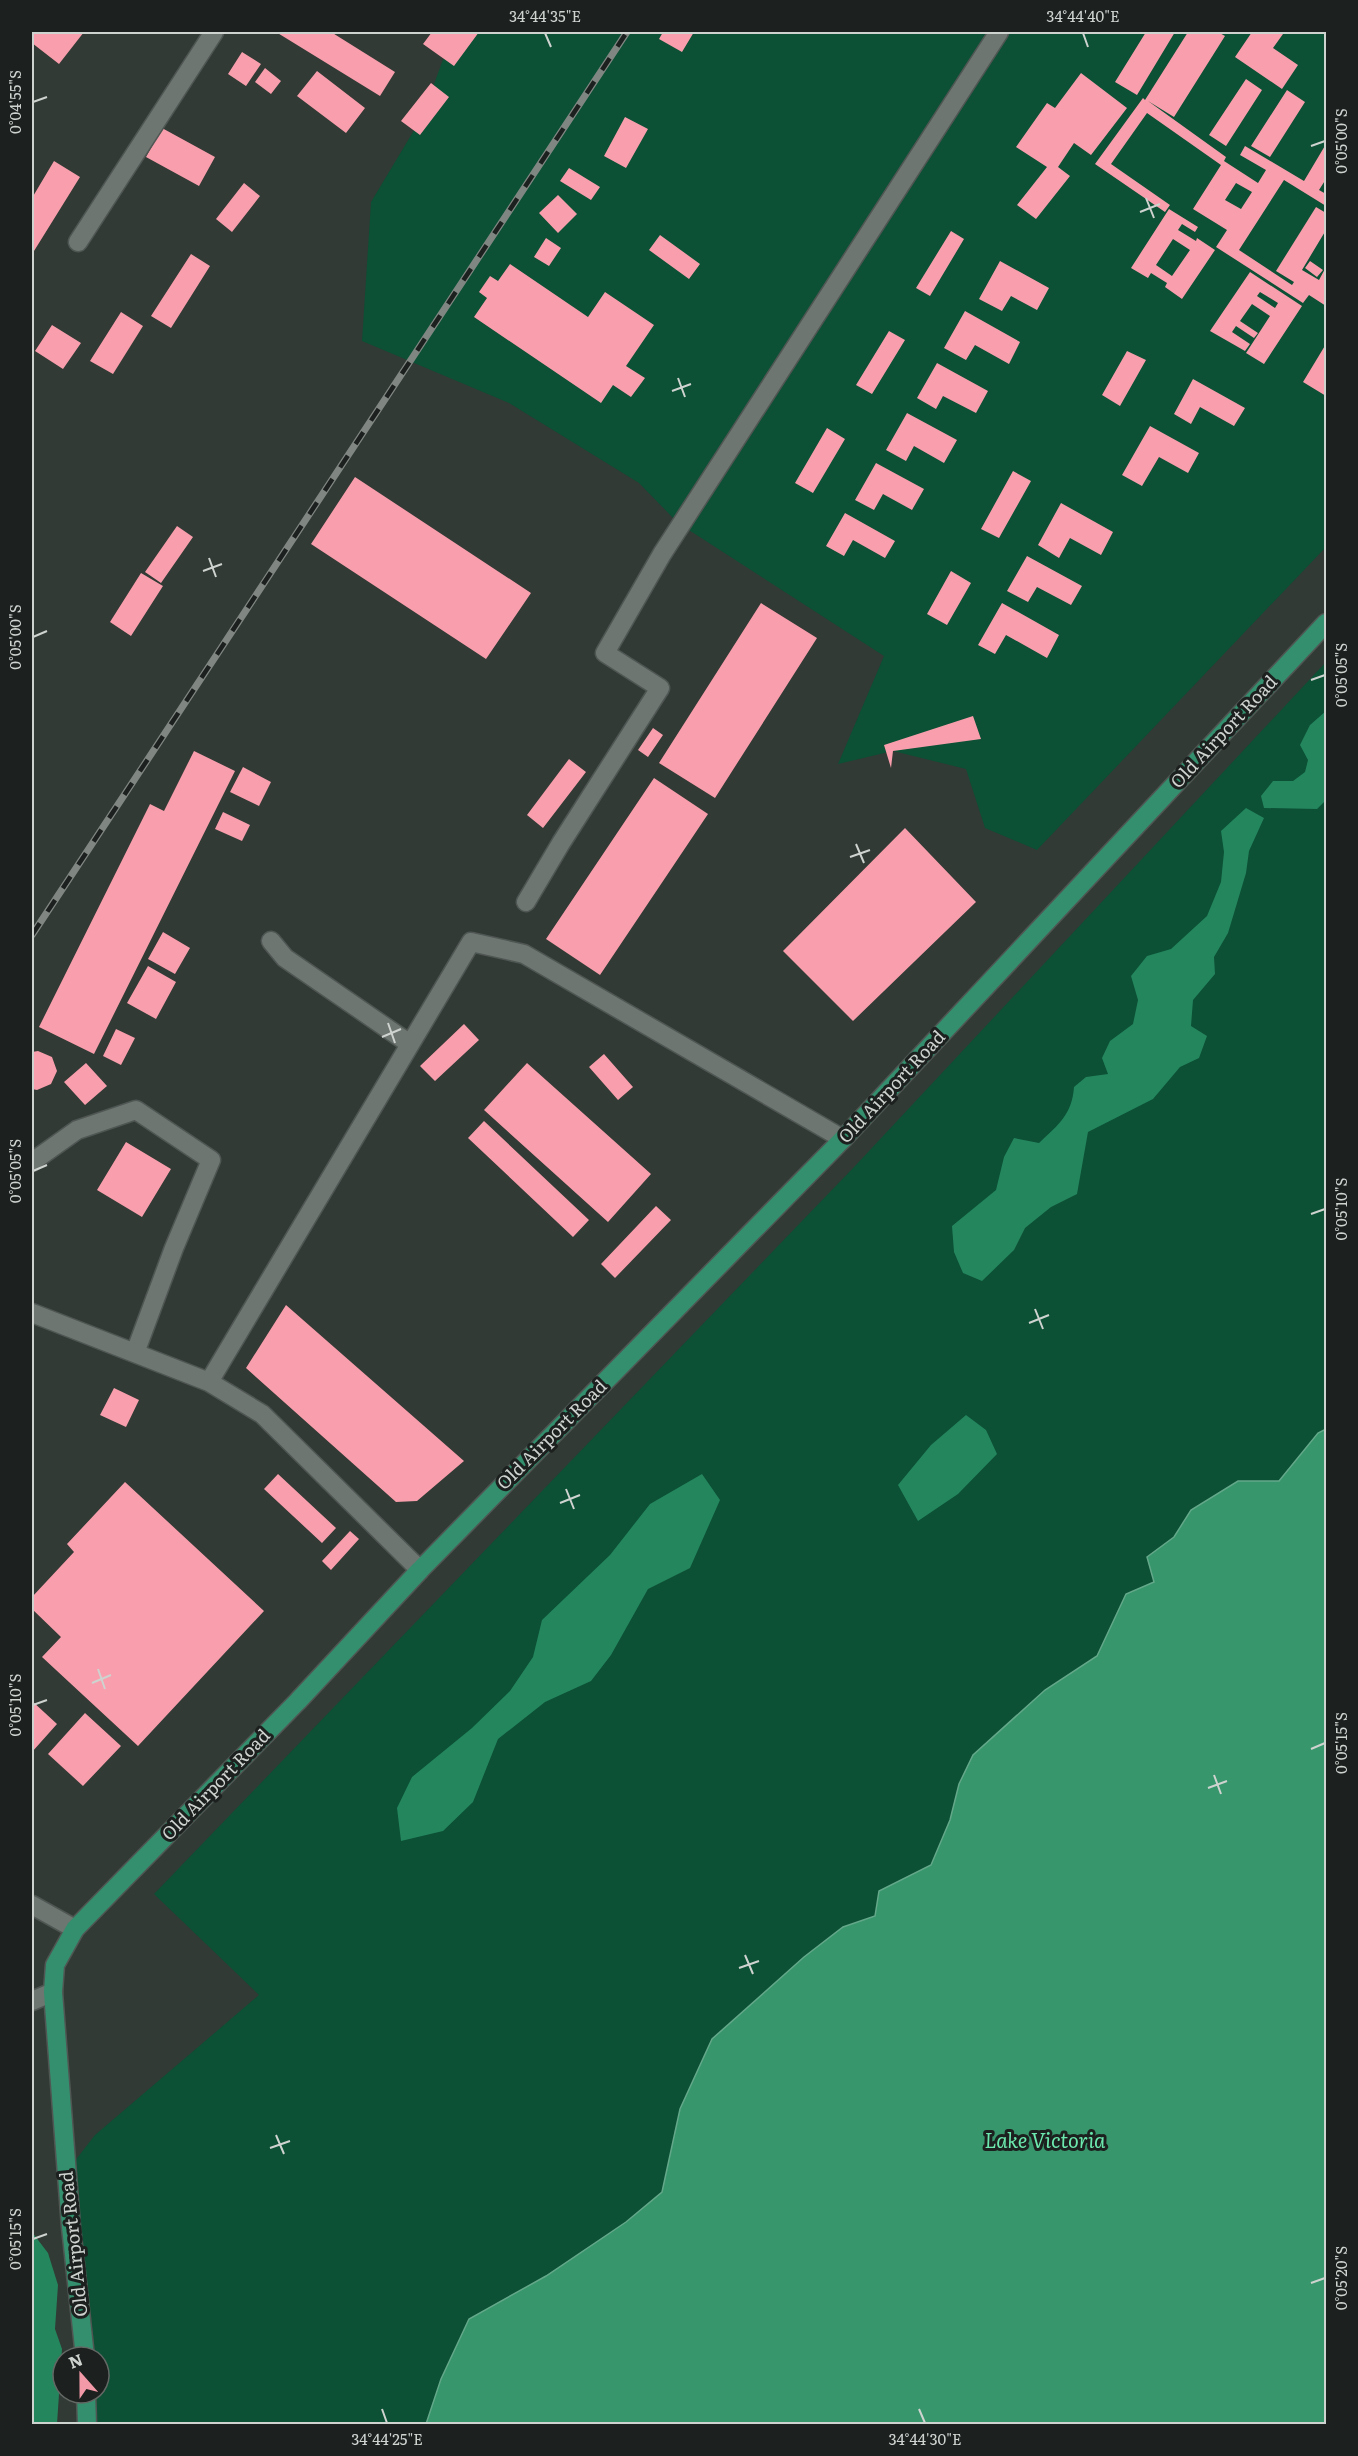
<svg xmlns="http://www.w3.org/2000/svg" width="1358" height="2456" viewBox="0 0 1358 2456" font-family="Literata,serif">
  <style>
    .green { fill: #0c5035 }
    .forest { fill: #24865d }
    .water { fill: #37966c; stroke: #64a88a; stroke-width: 1.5 }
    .building { fill: #f99eac; fill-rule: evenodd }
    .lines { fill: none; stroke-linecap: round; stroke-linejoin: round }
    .minor-casing { stroke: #4f5653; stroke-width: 21 }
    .major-casing { stroke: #4f5653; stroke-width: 21 }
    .minor { stroke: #6d7671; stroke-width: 18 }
    .major { stroke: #348f6e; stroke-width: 18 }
    .rail-casing { stroke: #808783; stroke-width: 7 }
    .rail { stroke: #1c201e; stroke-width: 4.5; stroke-dasharray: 14; stroke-linecap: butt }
    .ticks { fill: none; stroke: #ced3d0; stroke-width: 2 }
    .labels { text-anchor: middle; stroke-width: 6; stroke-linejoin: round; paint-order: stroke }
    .street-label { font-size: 18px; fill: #ced3d0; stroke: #1c201e }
    .water-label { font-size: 20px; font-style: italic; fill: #6ce9ae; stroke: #1c201e }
    .neatline { fill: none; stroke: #ced3d0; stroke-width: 2 }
    .ticks-label { font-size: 15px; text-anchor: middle; fill: #ced3d0 }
  </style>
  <rect width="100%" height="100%" fill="#313a35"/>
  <!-- green -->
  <path class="green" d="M453 32H1326V547L1037 850 985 828 966 769 893 751 838 764 884 656 678 523 639 483 509 403 362 341 371 202 422 117Z
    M1326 662V1429L1318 1433 1279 1481H1238L1191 1510 1174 1537 1147 1557 1154 1582 1126 1594 1097 1656 1045 1690 959 1784 950 1820 931 1865 879 1891 875 1916 843 1927 804 1957 712 2039 680 2109 662 2192 626 2222 546 2276 469 2319 441 2379 426 2424H87L86 2393H99V2357H85L67 2171 95 2135 259 1995 154 1894 855 1166Z"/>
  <!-- forest -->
  <path class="forest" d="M1326 711V800L1317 809 1264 808 1261 796 1273 781H1293L1305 772 1308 760 1300 745 1310 725Z
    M1246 808 1264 818 1249 851 1246 873 1228 933 1214 957 1215 974 1193 1000 1191 1026 1207 1036 1199 1058 1180 1067 1153 1099 1088 1132 1077 1194 1051 1207 1025 1228 1014 1250 982 1281 963 1273 954 1252 952 1226 996 1190 1004 1157 1014 1138 1039 1143C1058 1125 1072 1115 1074 1087L1086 1077 1108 1074 1102 1058 1110 1041 1133 1024 1138 1000 1131 976 1147 956 1171 949 1207 916 1221 882 1224 852 1221 831Z
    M966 1415 986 1430 997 1454 958 1494 918 1521 898 1485 931 1445Z
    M702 1474 720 1500 690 1568 648 1589 611 1655 591 1681 545 1702 498 1739 473 1802 443 1831 401 1841 397 1808 412 1777 472 1728 510 1691 533 1657 542 1620 610 1555 650 1504Z
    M32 2232 48 2253 58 2285 55 2329 62 2349 57 2424H32Z"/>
  <!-- water -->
  <path class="water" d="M1326 1429V2424H426L441 2379 469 2319 546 2276 626 2222 662 2192 680 2109 712 2039 804 1957 843 1927 875 1916 879 1891 931 1865 950 1820 959 1784 973 1755 1045 1690 1097 1656 1126 1594 1154 1582 1147 1557 1174 1537 1191 1510 1238 1481H1279L1318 1433Z"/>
  <!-- building -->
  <path class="building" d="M33 32H84L59 64 32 43Z
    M276 32H331L395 72 380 96Z
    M432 32H479L454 66 423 44Z
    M663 32H694L682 52 659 39Z
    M1146 32H1175L1137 95 1115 82Z
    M1188 32H1218L1225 36 1174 117 1148 101 1226 157 1224 161 1258 183 1266 170 1240 155 1245 146 1304 181 1326 144V179L1319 190 1326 194V206L1284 180 1239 250 1292 285 1294 282 1276 271 1316 207 1326 213V230L1302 270 1319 280 1326 267V306L1309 295 1303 303 1216 247 1227 230 1193 209 1221 165 1147 113 1111 164 1170 205 1165 212 1095 164 1143 98 1145 100ZM1236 183 1252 192 1241 209 1225 200Z
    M1252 32H1279L1283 34 1273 48 1298 65 1282 89 1235 57Z
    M242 52 261 64 246 86 228 74Z
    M265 68 281 81 271 94 255 82Z
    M317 71 365 108 346 133 297 96Z
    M1081 73 1127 108 1091 155 1074 143 1058 167 1070 176 1036 219 1017 205 1047 167 1016 147 1047 103 1055 108Z
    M1246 79 1262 90 1226 146 1209 135Z
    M431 83 449 97 420 135 401 121Z
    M1287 90 1305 102 1270 157 1251 146Z
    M625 117 648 129 626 168 604 156Z
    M162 128 215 157 199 186 146 157Z
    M54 161 80 177 34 251 32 250V198Z
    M569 168 600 187 591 200 560 181Z
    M244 183 260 196 232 232 216 219Z
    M558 195 577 214 558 233 539 213Z
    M1169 209 1198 227 1195 232 1182 224 1178 230 1196 241 1197 238 1215 250 1182 299 1165 287 1167 283 1151 273 1148 278 1131 268ZM1173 239 1190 250 1172 276 1156 265Z
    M951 231 964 239 930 296 916 288Z
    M660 235 700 264 689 279 649 250Z
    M546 238 561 248 549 266 534 257Z
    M191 254 210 266 171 328 151 316Z
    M1000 261 1049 288 1037 310 1011 296 1002 311 979 299Z
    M1310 261 1323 270 1317 277 1305 268Z
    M510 264 588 317 605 292 654 325 626 366 645 378 631 397 613 385 601 403 474 317 487 298 479 292 490 276 498 281Z
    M1250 272 1302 306 1264 364 1246 353 1270 316 1252 304 1240 321 1258 333 1254 338 1236 326 1232 332 1250 344 1245 351 1210 331ZM1260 292 1278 303 1275 308 1257 296Z
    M965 311 1020 342 1009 364 975 345 966 360 944 348Z
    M121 312 143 326 113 374 90 361Z
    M52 325 81 343 63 369 35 351Z
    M889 331 905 340 872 394 856 385Z
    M1326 344V396L1303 382Z
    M1127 351 1146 360 1120 406 1102 395Z
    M937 363 988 391 976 413 943 396 936 409 917 398Z
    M1193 379 1245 408 1234 426 1200 407 1191 424 1174 414Z
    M907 413 957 440 944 463 914 446 906 461 886 450Z
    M1150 426 1199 453 1188 473 1159 457 1142 486 1122 475Z
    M827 428 845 439 813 493 795 483Z
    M876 463 924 489 912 510 883 494 874 510 855 500Z
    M1013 471 1031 481 999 538 981 529Z
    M355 477 531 593 486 659 311 544Z
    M1061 503 1113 532 1101 555 1070 538 1059 558 1038 545Z
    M845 513 895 541 885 558 853 540 844 556 826 546Z
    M177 526 193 537 161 583 145 572Z
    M1027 556 1082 586 1071 605 1037 587 1028 602 1007 591Z
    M951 571 971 583 947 625 927 614Z
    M141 573 163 586 131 636 110 622Z
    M761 603 817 638 715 798 659 763Z
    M1002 603 1059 635 1047 658 1006 635 995 654 978 645Z
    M973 716 981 739 893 751 891 768 884 745Z
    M653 728 663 735 648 757 638 750Z
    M194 751 235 771 94 1054 39 1027 150 804 164 811Z
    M569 759 586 772 543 828 527 815Z
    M243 767 271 782 259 806 230 792Z
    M654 778 708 814 600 975 546 939Z
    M223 812 250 825 242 841 215 829Z
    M905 828 976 902 853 1021 783 951Z
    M163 932 190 948 175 974 148 959Z
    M148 966 176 982 156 1019 127 1003Z
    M464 1024 479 1040 435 1081 420 1066Z
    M116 1029 135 1038 121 1065 103 1056Z
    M38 1051 52 1057 57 1071 51 1084 37 1090 32 1089V1052Z
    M604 1054 633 1087 618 1100 589 1067Z
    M86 1063 107 1086 85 1105 64 1082Z
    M527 1063 651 1174 608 1222 484 1110Z
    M484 1121 589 1220 573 1237 468 1138Z
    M126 1142 171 1169 142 1217 97 1190Z
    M656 1206 671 1220 615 1278 601 1264Z
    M286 1305 464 1461 417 1501 396 1502 246 1368Z
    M114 1388 139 1400 126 1427 100 1415Z
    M278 1474 336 1528 322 1543 264 1489Z
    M125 1482 264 1611 138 1746 42 1657 61 1637 32 1609V1597L74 1552 67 1544Z
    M350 1531 359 1539 331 1570 322 1561Z
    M32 1701 57 1724 32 1752Z
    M85 1713 121 1746 83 1786 48 1754Z"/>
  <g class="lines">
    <!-- minor casing -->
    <g class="minor-casing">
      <path id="minor" d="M78 242 214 32
        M526 902 561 843 660 688 605 653 662 554 999 32
        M271 941 285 958 410 1044
        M32 1162 77 1130 136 1110 211 1160 174 1248 135 1353
        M32 1313 209 1382 471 942 524 954 843 1139
        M209 1382 262 1414 420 1570
        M32 1905 75 1929
        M32 2001 53 1992"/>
    </g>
    <!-- major casing -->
    <g class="major-casing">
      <path id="major" d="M85 2357 71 2227 53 1992 55 1965 75 1929 298 1701 420 1570 843 1139 1326 623
        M86 2393 87 2424"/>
    </g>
    <!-- minor -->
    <use href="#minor" class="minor"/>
    <!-- major -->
    <use href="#major" class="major"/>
    <!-- rail casing -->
    <g class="rail-casing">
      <path id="rail" d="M32 935 627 32"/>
    </g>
    <!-- rail -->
    <use href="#rail" class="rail"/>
  </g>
  <!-- ticks -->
  <path class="ticks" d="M545 33 551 47M1083 33 1088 47M33 102 47 97M1311 146 1325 141M1146 198 1154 218M1140 212 1160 204M678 378 685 397M672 391 691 384M209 558 216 577M203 571 222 564M33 637 47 631M1311 680 1325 675M856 844 864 863M850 857 870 850M388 1023 395 1043M382 1037 401 1029M33 1171 47 1165M1311 1214 1325 1209M1035 1309 1043 1329M1029 1323 1049 1315M566 1489 574 1509M560 1503 580 1495M98 1669 105 1689M92 1683 111 1675M33 1705 47 1700M1311 1749 1325 1743M1214 1775 1221 1794M1208 1788 1227 1781M745 1955 753 1974M739 1968 759 1961M276 2135 284 2154M270 2148 290 2141M33 2239 47 2234M1311 2283 1325 2278M382 2409 387 2423M919 2409 925 2423"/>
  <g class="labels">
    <!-- street labels -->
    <g class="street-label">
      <text transform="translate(1224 732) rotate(-47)" y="6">Old Airport Road</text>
      <text transform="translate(892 1087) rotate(-47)" y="6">Old Airport Road</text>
      <text transform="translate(552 1435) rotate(-45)" y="6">Old Airport Road</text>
      <text transform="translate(216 1785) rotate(-46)" y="6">Old Airport Road</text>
      <text transform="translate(74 2244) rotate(-96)" y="6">Old Airport Road</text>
    </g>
    <!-- water labels -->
    <g class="water-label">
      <text x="1045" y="2148">Lake Victoria</text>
    </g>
  </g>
  <!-- border -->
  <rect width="1358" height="2456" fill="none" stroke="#1c201e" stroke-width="66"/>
  <!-- north arrow -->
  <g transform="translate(81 2375) rotate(339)"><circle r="28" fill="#1c201e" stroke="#636865" stroke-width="1.5"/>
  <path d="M0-4.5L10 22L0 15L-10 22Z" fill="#f39aa8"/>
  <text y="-9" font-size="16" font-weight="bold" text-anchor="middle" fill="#ced3d0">N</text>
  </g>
  <rect x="33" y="33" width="1292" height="2390" class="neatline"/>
  <g class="ticks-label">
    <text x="545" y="22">34°44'35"E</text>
    <text x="1083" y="22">34°44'40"E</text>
    <text transform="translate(16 102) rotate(-90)" y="5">0°04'55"S</text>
    <text transform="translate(1342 141) rotate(-90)" y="5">0°05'00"S</text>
    <text transform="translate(16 637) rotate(-90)" y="5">0°05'00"S</text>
    <text transform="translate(1342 675) rotate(-90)" y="5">0°05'05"S</text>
    <text transform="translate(16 1171) rotate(-90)" y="5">0°05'05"S</text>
    <text transform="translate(1342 1209) rotate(-90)" y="5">0°05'10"S</text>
    <text transform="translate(16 1705) rotate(-90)" y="5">0°05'10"S</text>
    <text transform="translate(1342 1743) rotate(-90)" y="5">0°05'15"S</text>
    <text transform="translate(16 2239) rotate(-90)" y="5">0°05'15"S</text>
    <text transform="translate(1342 2278) rotate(-90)" y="5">0°05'20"S</text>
    <text x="387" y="2445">34°44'25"E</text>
    <text x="925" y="2445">34°44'30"E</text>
  </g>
</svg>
